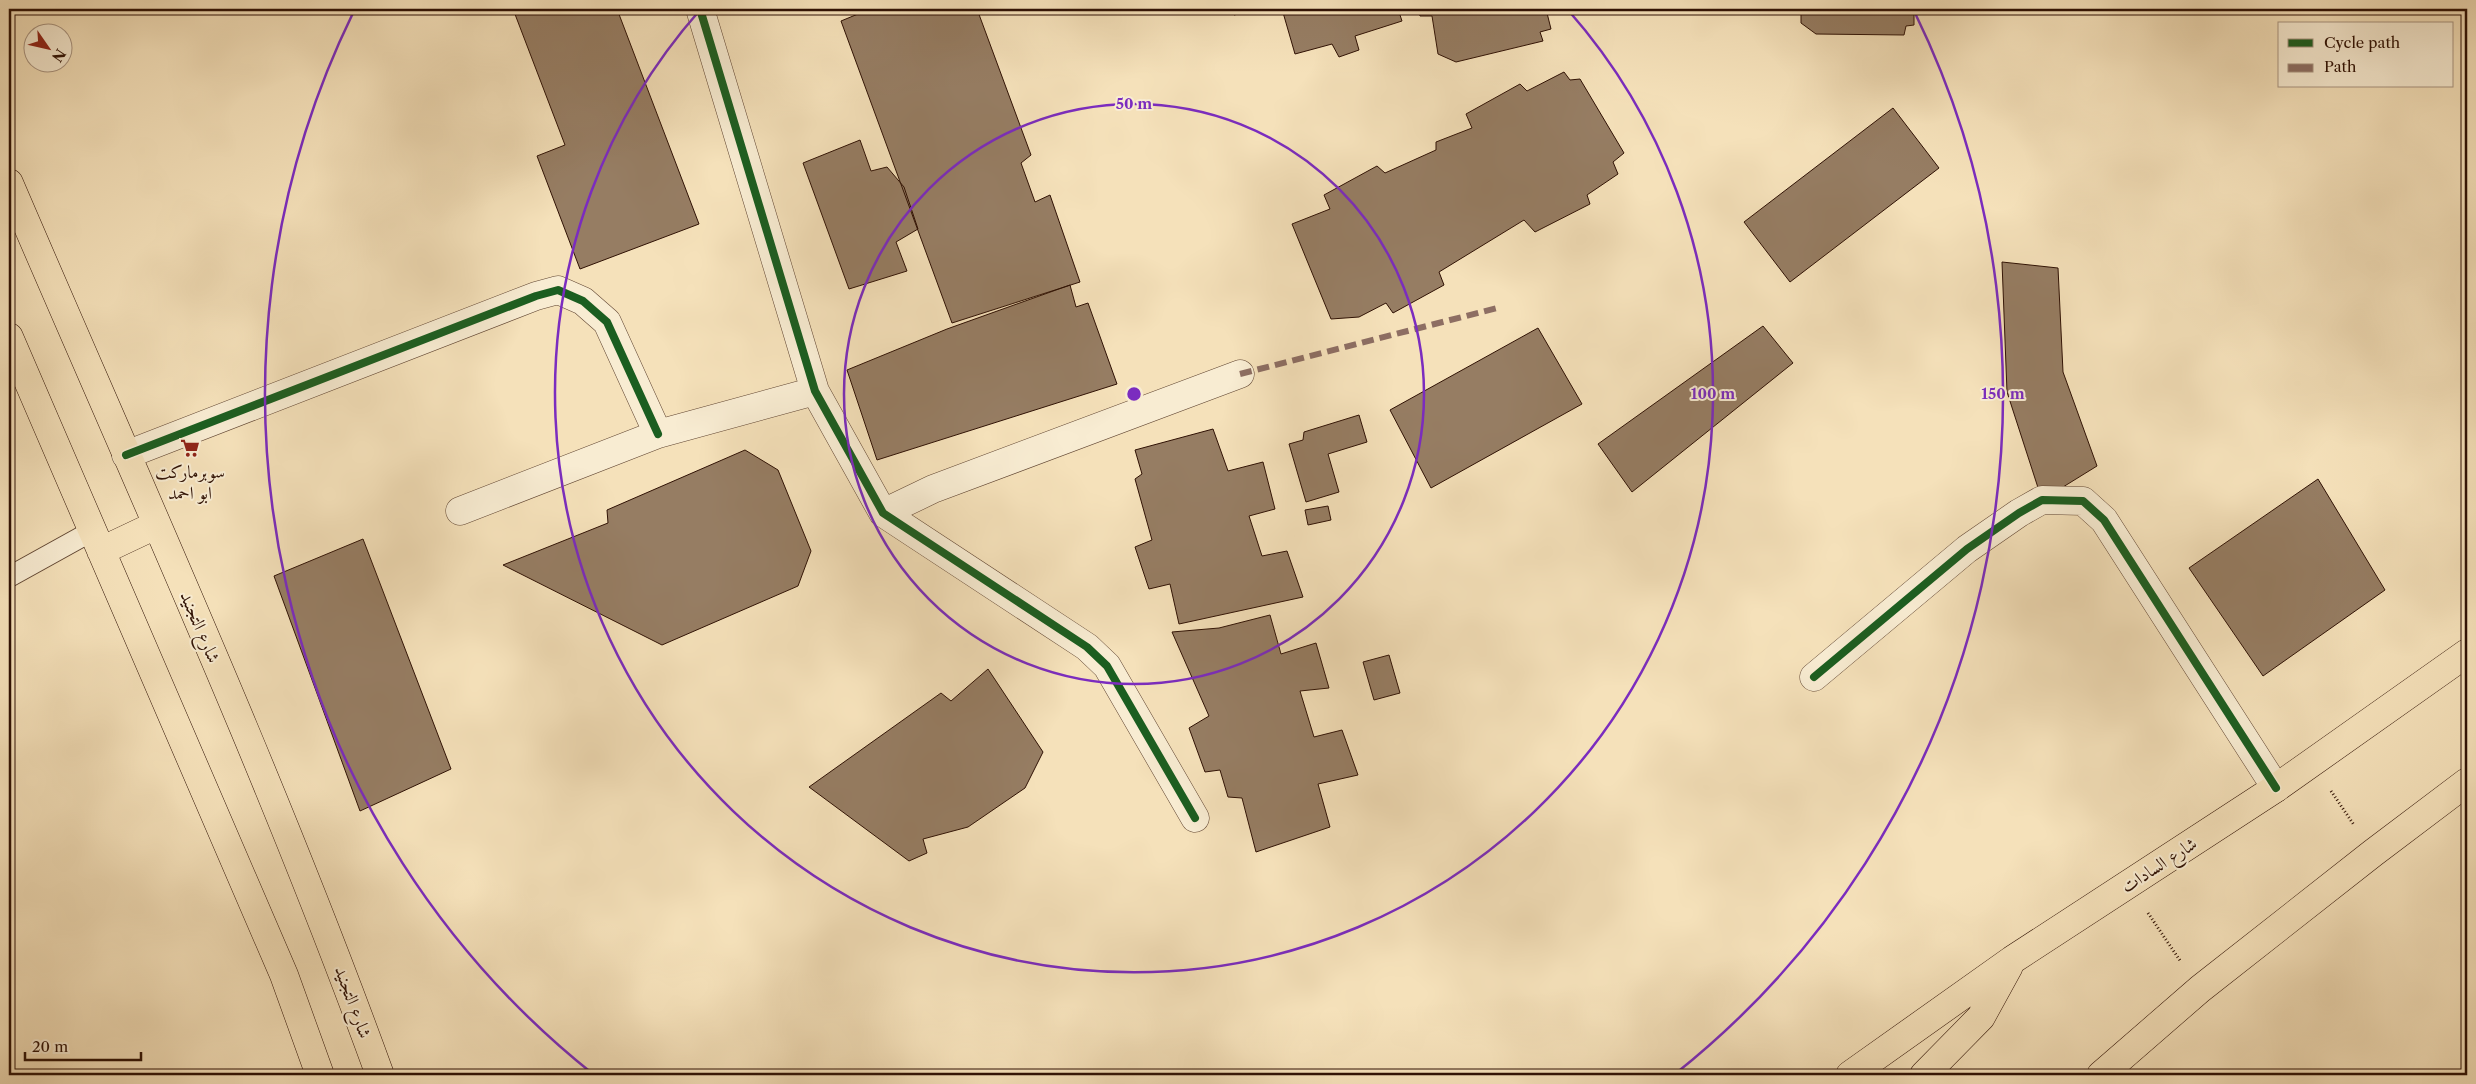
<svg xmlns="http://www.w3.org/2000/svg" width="2476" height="1084" viewBox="0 0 2476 1084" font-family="'Libre Caslon Text',Amiri,serif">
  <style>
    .building { fill: #967d63; stroke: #2f1104 }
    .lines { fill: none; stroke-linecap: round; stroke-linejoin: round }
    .service-casing { stroke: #604532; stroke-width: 22 }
    .minor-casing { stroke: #604532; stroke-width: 29 }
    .trunk-casing { stroke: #2f1104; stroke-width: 29 }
    .path { stroke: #2f1104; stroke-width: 3; stroke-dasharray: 1 2.5; stroke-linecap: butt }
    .service { stroke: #f8ecd2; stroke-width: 20 }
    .minor { stroke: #f8ecd2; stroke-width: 28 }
    .trunk { stroke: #f5e1ba; stroke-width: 28 }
    .quiet { stroke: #8d6e63; stroke-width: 6; stroke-dasharray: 12 6; stroke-linecap: butt }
    .cycleway-casing { stroke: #f8ecd2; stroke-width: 11 }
    .cycleway { stroke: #1b5e20; stroke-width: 8 }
    .ring { fill: none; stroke: #7b2cbf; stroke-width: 2.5 }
    .labels { text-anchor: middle; stroke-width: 4; stroke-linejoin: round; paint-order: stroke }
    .poi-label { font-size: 18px; fill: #2f1104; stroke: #f8ecd2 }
    .street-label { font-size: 18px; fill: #2f1104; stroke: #f8ecd2 }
    .centre { fill: #7b2cbf; stroke: #f8ecd2; stroke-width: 2.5 }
    .ring-label { font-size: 15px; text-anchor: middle; font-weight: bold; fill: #7b2cbf; stroke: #f8ecd2; stroke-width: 4; stroke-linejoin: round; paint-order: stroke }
  </style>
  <rect width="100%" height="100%" fill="#f5e1ba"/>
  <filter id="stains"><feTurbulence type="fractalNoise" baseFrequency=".004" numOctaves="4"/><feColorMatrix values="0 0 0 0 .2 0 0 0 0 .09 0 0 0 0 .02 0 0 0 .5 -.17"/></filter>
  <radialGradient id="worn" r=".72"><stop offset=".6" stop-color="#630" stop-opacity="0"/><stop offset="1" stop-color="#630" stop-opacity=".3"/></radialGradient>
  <!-- building -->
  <path class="building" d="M513 9H617L699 224 580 269 537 156 565 145Z
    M870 9H977L1031 155 1021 163 1035 202 1050 195 1080 282 952 323 841 21Z
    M1232 9H1258L1234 15Z
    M1282 9H1398L1402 21 1355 36 1359 50 1339 57 1332 44 1295 54Z
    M1418 9H1546L1551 29 1540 32 1543 41 1456 62 1438 54 1432 16H1420Z
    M1801 9H1914V25L1906 26 1904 35 1816 34 1801 23Z
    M1564 72 1570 80 1580 79 1624 153 1613 162 1618 174 1587 195 1590 204 1535 232 1524 220 1439 272 1444 285 1393 313 1386 303 1359 317 1331 319 1292 224 1330 209 1324 195 1377 166 1385 173 1436 150V142L1472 128 1466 114 1520 84 1527 91Z
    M1893 108 1939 168 1790 282 1744 222Z
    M860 140 871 171 887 167 904 187 918 229 896 242 907 271 849 289 803 163Z
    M2002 262 2058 268 2063 372 2097 466 2042 500 2007 392Z
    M1070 285 1076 307 1088 303 1117 384 877 460 847 370 947 329Z
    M1763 326 1793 363 1632 492 1598 444Z
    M1538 328 1582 404 1431 488 1390 410Z
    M1359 415 1367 442 1328 454 1339 492 1306 502 1289 444 1303 440 1304 432Z
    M1213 429 1228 471 1263 462 1275 509 1249 516 1262 556 1287 551 1303 597 1179 624 1170 584 1149 589 1135 547 1152 540 1135 479 1142 474 1135 450Z
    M745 450 778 470 811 551 798 586 662 645 503 565 608 523 607 510Z
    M2318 479 2385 590 2263 676 2189 568Z
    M1328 506 1331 520 1308 525 1305 510Z
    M363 539 451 769 360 811 274 576Z
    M1270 615 1281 654 1316 643 1329 688 1300 691 1314 737 1342 730 1358 775 1318 784 1330 827 1256 852 1242 798 1228 797 1220 770 1205 772 1189 728 1209 716 1172 632 1219 628Z
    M1389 655 1400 693 1374 700 1363 662Z
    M988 669 1043 752 1025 788 968 827 923 839 927 853 909 861 809 787 941 693 951 701Z"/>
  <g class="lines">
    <!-- service casing -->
    <g class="service-casing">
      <path id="service" d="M9 577 92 531"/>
    </g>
    <!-- minor casing -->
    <g class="minor-casing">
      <path id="minor" d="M700 9 815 391 883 513 1087 647 1107 666 1195 818
        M126 455 536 296 558 290 583 301 607 322 658 434
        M460 511 658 434 815 391
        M883 513 933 489 1240 374
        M1814 677 1967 549 2019 513 2042 500 2083 501 2104 520 2276 788"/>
    </g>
    <!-- trunk casing -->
    <g class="trunk-casing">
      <path id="trunk" d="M9 183C136 479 270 772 380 1075
        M9 337 284 975 320 1075
        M101 551 156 525
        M1850 1075 2012 960 2276 788 2467 653
        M1924 1075 1981 1017 2009 966
        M2101 1075 2200 989 2373 853 2467 782"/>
    </g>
    <!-- path -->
    <path class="path" d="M2331 791 2354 825
      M2148 913 2181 962"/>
    <!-- service -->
    <use href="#service" class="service"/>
    <!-- minor -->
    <use href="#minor" class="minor"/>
    <!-- trunk -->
    <use href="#trunk" class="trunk"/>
    <!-- quiet -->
    <path class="quiet" d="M1240 374 1497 308"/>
    <!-- cycleway casing -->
    <g class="cycleway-casing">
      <path id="cycleway" d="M700 9 815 391 883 513 1087 647 1107 666 1195 818
        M126 455 536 296 558 290 583 301 607 322 658 434
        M1814 677 1967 549 2019 513 2042 500 2083 501 2104 520 2276 788"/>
    </g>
    <!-- cycleway -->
    <use href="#cycleway" class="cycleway"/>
  </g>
  <!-- distance rings -->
  <g class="ring">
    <circle cx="1134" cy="394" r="290"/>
    <path d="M1568 10A579 579 0 1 1 700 10"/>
    <path d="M593 1074A869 869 0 0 1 353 13M1915 13A869 869 0 0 1 1675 1074"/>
  </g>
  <!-- icons -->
  <defs>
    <g id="supermarket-bare" transform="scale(1.5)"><path d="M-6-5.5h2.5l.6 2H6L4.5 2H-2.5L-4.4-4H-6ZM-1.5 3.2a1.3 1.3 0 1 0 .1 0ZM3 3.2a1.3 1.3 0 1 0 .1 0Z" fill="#8f2418" stroke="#f8ecd2" stroke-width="2.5" paint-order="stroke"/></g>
  </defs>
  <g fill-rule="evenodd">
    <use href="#supermarket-bare" x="190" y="448"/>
  </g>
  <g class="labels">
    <!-- poi labels -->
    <g class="poi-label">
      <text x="190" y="478">سوبرماركت<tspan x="190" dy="21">ابو احمد</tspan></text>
    </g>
    <!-- street labels -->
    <g class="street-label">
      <text transform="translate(200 627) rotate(67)" y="6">شارع التجنيد</text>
      <text transform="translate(2159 865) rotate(-33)" y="6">شارع السادات</text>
      <text transform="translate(353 1002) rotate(70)" y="6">شارع التجنيد</text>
    </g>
  </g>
  <circle cx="1134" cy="394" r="8" class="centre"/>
  <g class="ring-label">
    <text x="1134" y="109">50 m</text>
    <text x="1713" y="399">100 m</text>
    <text x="2003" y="399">150 m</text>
  </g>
  <!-- margin -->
  <rect width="2476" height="1084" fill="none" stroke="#f5e1ba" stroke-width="30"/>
  <rect x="10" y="10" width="2456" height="1064" fill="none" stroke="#2f1104" stroke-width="2.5"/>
  <rect x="15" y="15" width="2446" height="1054" fill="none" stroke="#2f1104"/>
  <!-- legend -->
  <rect x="2278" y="22" width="175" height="65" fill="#f8ecd2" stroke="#a89480"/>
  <rect x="2288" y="39" width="25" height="8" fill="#1b5e20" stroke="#a89480"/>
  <text x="2324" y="48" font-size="15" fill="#2f1104">Cycle path</text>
  <rect x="2288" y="64" width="25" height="8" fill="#8d6e63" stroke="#a89480"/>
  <text x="2324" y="72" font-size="15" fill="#2f1104">Path</text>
  <!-- north arrow -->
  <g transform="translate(48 48) rotate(124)"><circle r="24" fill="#f8ecd2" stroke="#a89480"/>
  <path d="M0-4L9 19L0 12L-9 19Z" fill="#8f2418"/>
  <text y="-8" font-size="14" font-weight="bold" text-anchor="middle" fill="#2f1104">N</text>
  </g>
  <!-- scale -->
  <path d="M25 1052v8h116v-8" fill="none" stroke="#2f1104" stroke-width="2.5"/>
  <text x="32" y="1052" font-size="15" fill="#2f1104" stroke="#f8ecd2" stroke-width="4" paint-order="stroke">20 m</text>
  <rect width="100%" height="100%" filter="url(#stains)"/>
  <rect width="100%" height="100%" fill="url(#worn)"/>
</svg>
